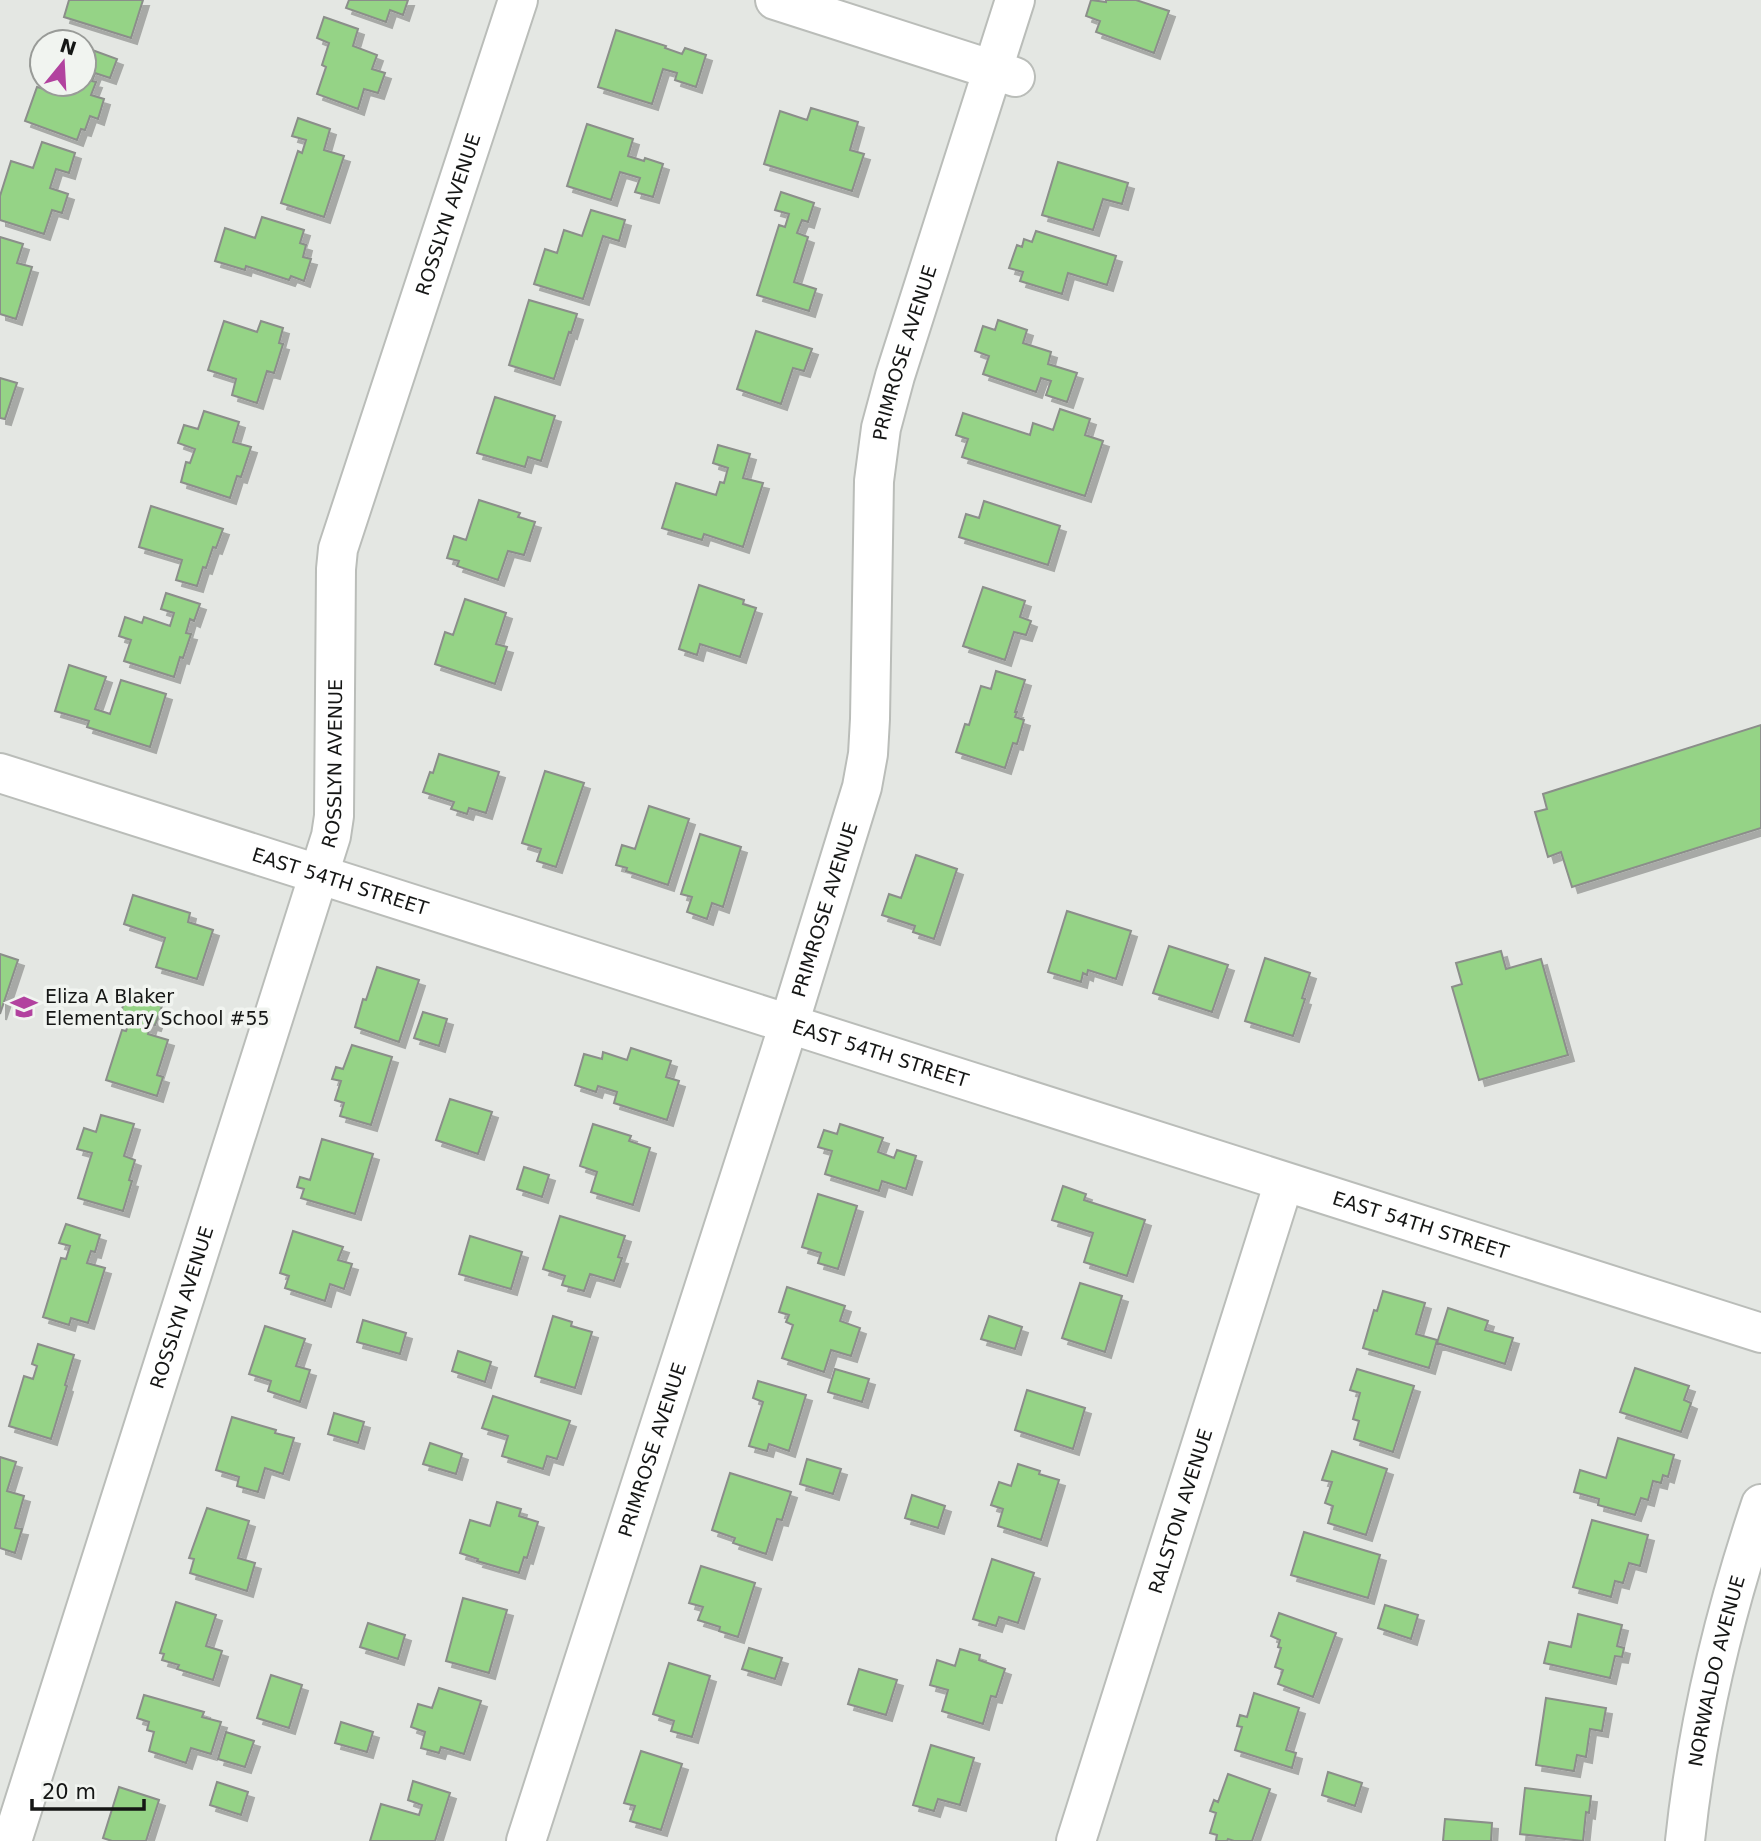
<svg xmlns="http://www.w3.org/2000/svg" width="1761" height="1841" viewBox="0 0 1761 1841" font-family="'DejaVu Sans',sans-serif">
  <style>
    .building { fill: #95d386; stroke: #8b8e8a; stroke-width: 2; filter: url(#shadow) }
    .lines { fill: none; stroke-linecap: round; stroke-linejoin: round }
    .minor-casing { stroke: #babdb9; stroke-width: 42 }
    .minor { stroke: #fff; stroke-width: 38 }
    .labels { text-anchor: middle; stroke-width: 7; stroke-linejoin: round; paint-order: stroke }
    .street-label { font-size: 19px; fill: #151615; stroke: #f1f4f0 }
    .poi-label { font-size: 19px; fill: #151615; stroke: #f1f4f0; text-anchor: start }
  </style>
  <defs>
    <filter id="shadow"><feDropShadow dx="6" dy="6" stdDeviation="0" flood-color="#0004"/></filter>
  </defs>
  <rect width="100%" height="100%" fill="#e4e7e3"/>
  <!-- building -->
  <path class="building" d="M69 0H143L131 38 64 17Z
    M349 0H408L403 15 390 10 386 22 346 8Z
    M1091 0 1106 2V0H1136L1169 11 1154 53 1096 32 1100 21 1086 16Z
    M324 17 358 29 353 46 377 55 372 69 385 73 378 93 364 89 358 109 317 94 326 67 322 65 329 43 317 38Z
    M616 30 666 46 665 48 682 54 685 48 706 55 696 87 675 80 677 73 663 69 652 104 598 87Z
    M84 47 117 59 110 78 95 73 92 81 96 82 91 95 104 99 98 119 90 116 85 130 81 129 77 140 25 121 37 87 48 90 50 84H84Z
    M811 108 858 122 850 150 864 154 852 191 764 164 780 111 807 120Z
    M298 118 330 129 324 150 344 156 324 217 281 203 298 151 302 153 306 140 292 136Z
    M587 124 633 139 628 156 644 161 645 158 663 164 653 197 635 192 640 178 620 172 611 200 567 186Z
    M42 142 75 153 69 173 56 169 50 188 68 194 62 213 52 210 44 234 0 220V196L11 161 33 168Z
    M1058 162 1128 183 1122 204 1103 199 1093 230 1042 215Z
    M781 192 814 203 808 222 802 220 797 233 808 237 794 282 816 289 809 311 757 295 779 225 785 227 789 214 775 210Z
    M591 210 625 220 619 241 603 236 583 299 534 284 545 249 557 253 564 230 582 236Z
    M262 217 304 230 300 243 306 245 303 257 311 259 304 281 291 276 289 280 246 266 245 270 215 261 225 228 255 238Z
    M1036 231 1116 256 1107 285 1068 273 1062 294 1020 281 1023 272 1009 268 1017 245 1022 247 1024 239 1032 242Z
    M0 237 23 244 17 263 32 267 16 319 0 314Z
    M529 300 577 314 571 333 569 332 554 379 509 365Z
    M998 320 1027 330 1023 343 1051 352 1048 364 1077 373 1067 402 1046 395 1051 381 1041 378 1036 392 983 374 989 356 975 351 983 326 995 330Z
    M224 321 257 332 261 321 283 328 279 343 283 344 274 373 267 371 257 403 232 395 236 379 208 370Z
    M756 331 812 349 804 371 793 368 781 404 737 389Z
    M0 378 17 383 5 419 0 418Z
    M495 397 555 416 541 461 528 457 525 467 477 453Z
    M1060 409 1090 419 1085 435 1103 441 1085 496 962 457 968 439 956 435 963 413 1030 435 1033 423 1053 430Z
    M204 411 239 422 233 442 251 447 241 477 237 476 230 498 181 482 186 462 190 463 195 449 178 443 184 425 198 429Z
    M718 445 750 454 743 478 763 483 743 547 704 534 702 540 662 528 676 483 716 495 720 482 724 483 728 468 713 463Z
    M479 500 520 513 518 517 535 522 524 555 508 551 498 580 457 566 459 561 447 558 454 536 466 540Z
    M984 501 1060 526 1048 565 959 537 966 514 979 518Z
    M151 506 223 529 216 548 213 547 206 568 203 567 197 586 176 580 182 560 139 547Z
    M699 585 744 600 743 604 756 608 740 657 700 644 697 655 679 649Z
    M983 587 1025 601 1020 617 1031 621 1026 635 1014 632 1005 660 963 646Z
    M166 593 200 604 194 621 190 619 186 633 191 634 183 658 180 657 174 677 124 661 131 640 119 636 125 617 142 623 144 617 170 626 174 613 161 609Z
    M465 599 506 613 496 644 507 647 495 684 435 664 445 632 453 635Z
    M69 665 106 677 95 709 110 714 121 680 166 694 150 747 87 727 89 721 55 711Z
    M996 671 1025 680 1015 712H1017L1015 717 1024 720 1017 744 1013 743 1005 768 956 752 965 724 969 725 981 686 991 689Z
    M1761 725V828L1572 887 1561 852 1548 857 1535 812 1547 809 1543 794Z
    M439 754 499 772 486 813 469 808 467 814 451 809 454 802 423 792 430 772 433 773Z
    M545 771 584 783 556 867 537 861 541 849 522 843Z
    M649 806 689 819 668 885 626 871 627 868 616 865 622 845 635 849Z
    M700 834 741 847 723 907 712 903 707 919 687 912 692 897 681 894Z
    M916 855 957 869 934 939 913 932 915 926 882 915 889 894 901 898Z
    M133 895 190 913 188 922 213 930 197 979 156 967 165 938 124 924Z
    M1067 911 1131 931 1116 979 1088 970 1087 975 1083 973 1081 982 1048 972Z
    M1169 946 1228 965 1212 1012 1153 993Z
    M1501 951 1506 969 1541 959 1568 1055 1479 1080 1452 987 1462 984 1456 963Z
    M0 954 18 960 0 1014Z
    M1265 958 1310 973 1302 998 1305 999 1293 1036 1245 1021Z
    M377 967 419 980 399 1042 355 1027 363 999 366 1000Z
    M126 995 162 1006 155 1025 151 1024 148 1034 168 1040 157 1075 163 1077 157 1096 106 1080 122 1030 126 1031 130 1020 120 1016Z
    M423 1012 447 1019 439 1046 414 1038Z
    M352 1045 392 1057 371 1125 340 1116 344 1103 335 1100 341 1081 332 1079 336 1067 343 1069Z
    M631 1048 671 1061 666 1077 679 1081 667 1120 614 1103 617 1092 598 1086 596 1092 575 1085 584 1054 602 1059 603 1052 627 1060Z
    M450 1099 492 1112 478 1154 436 1140Z
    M101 1115 134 1124 124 1156 135 1160 129 1180 132 1181 123 1211 78 1198 92 1153 77 1149 84 1128 96 1132Z
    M593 1124 631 1136 629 1141 650 1148 633 1205 591 1192 597 1172 580 1166Z
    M840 1124 883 1138 878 1152 894 1158 897 1150 916 1156 906 1189 882 1181 879 1191 825 1174 832 1151 818 1147 824 1130 837 1134Z
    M322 1139 373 1154 355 1214 301 1198 304 1189 297 1187 300 1177 310 1180Z
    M524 1167 549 1175 542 1197 517 1189Z
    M1063 1186 1086 1194 1084 1200 1145 1220 1127 1276 1084 1262 1093 1233 1052 1220Z
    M818 1194 857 1206 838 1269 818 1263 821 1253 802 1247Z
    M560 1216 625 1236 618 1257 622 1258 614 1281 590 1274 584 1291 562 1285 565 1276 543 1269Z
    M66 1224 100 1235 95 1252 91 1251 87 1263 105 1268 88 1323 71 1318 69 1325 43 1317 61 1258 66 1259 70 1246 59 1243Z
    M293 1231 343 1247 338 1260 352 1264 344 1289 330 1284 325 1301 285 1288 289 1276 280 1273Z
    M470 1236 522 1252 511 1289 459 1274Z
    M1080 1283 1122 1296 1105 1352 1062 1338Z
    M787 1287 845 1306 840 1321 860 1328 851 1356 831 1350 824 1372 782 1358 793 1325 786 1322 789 1315 779 1312Z
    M1383 1291 1425 1303 1416 1334 1437 1340 1429 1368 1363 1348 1374 1310 1377 1311Z
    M1448 1308 1488 1321 1485 1330 1513 1338 1505 1364 1437 1343Z
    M553 1316 572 1322 571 1326 592 1332 575 1388 535 1376Z
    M989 1316 1022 1327 1015 1349 981 1339Z
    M363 1320 406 1333 400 1354 357 1342Z
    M265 1326 305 1339 296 1366 310 1370 300 1402 268 1391 271 1381 249 1374Z
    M38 1344 74 1355 65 1385 67 1386 51 1439 9 1426 24 1376 33 1379 37 1366 32 1364Z
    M458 1351 491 1362 485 1382 452 1371Z
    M1635 1368 1689 1386 1684 1400 1691 1403 1681 1432 1620 1412Z
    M835 1369 869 1379 862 1402 828 1392Z
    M1357 1369 1414 1386 1393 1452 1354 1439 1359 1421 1353 1419 1360 1393 1350 1390Z
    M758 1381 806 1395 789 1451 769 1444 767 1451 749 1446 763 1402 753 1398Z
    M1027 1390 1085 1408 1073 1449 1015 1430Z
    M493 1396 570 1421 557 1459 547 1456 543 1469 502 1456 508 1436 482 1428Z
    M334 1413 364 1422 358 1443 328 1434Z
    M232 1417 276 1430 275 1433 294 1438 283 1474 265 1468 258 1492 237 1486 239 1477 216 1470Z
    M1618 1438 1674 1455 1668 1477 1663 1475 1661 1483 1653 1481 1648 1500 1641 1498 1635 1515 1598 1505 1599 1499 1574 1492 1580 1470 1606 1478Z
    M430 1443 462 1454 456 1474 423 1464Z
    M1332 1451 1387 1469 1366 1535 1328 1523 1333 1506 1325 1503 1332 1482 1322 1480Z
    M0 1457 16 1462 7 1491 24 1496 15 1528 22 1529 15 1553 0 1548Z
    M807 1459 841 1469 833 1494 800 1484Z
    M1018 1464 1040 1471 1039 1474 1059 1480 1041 1540 998 1526 1003 1509 991 1505 999 1482 1011 1486Z
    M730 1473 791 1492 782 1520 777 1519 766 1554 733 1543 735 1538 712 1530Z
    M912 1495 945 1506 938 1528 905 1518Z
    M497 1502 521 1509 519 1516 538 1522 527 1558 524 1557 519 1573 477 1561 478 1559 460 1553 470 1520 490 1526Z
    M207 1508 249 1521 238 1558 255 1563 247 1591 190 1573 194 1559 189 1558Z
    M1592 1520 1648 1535 1640 1566 1629 1563 1623 1583 1615 1581 1611 1597 1573 1587Z
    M1304 1532 1380 1555 1368 1598 1291 1575Z
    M992 1559 1034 1573 1018 1623 999 1617 996 1626 973 1619Z
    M701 1566 755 1583 738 1637 719 1631 720 1627 698 1620 703 1607 689 1603Z
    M463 1598 507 1610 489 1673 446 1661Z
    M176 1602 216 1615 206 1646 222 1651 213 1680 177 1669 179 1665 162 1660 164 1654 160 1653Z
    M1385 1605 1418 1615 1411 1639 1378 1628Z
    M1279 1613 1336 1633 1313 1697 1278 1684 1283 1670 1275 1667 1281 1648 1278 1647 1280 1640 1271 1636Z
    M1578 1614 1622 1625 1617 1646 1624 1648 1622 1657 1615 1656 1610 1678 1544 1663 1549 1642 1571 1647Z
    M368 1623 405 1635 398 1659 360 1647Z
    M749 1648 782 1658 775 1679 742 1669Z
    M960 1649 980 1655 979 1660 1005 1669 996 1697 991 1696 983 1724 942 1711 948 1690 930 1685 937 1660 955 1666Z
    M669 1663 710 1676 692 1737 671 1731 674 1721 653 1714Z
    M859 1669 897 1680 886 1715 848 1704Z
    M271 1675 302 1685 289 1728 257 1718Z
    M439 1688 481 1701 464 1754 441 1747 439 1753 421 1748 425 1732 411 1727 418 1704 432 1708Z
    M1254 1693 1299 1708 1286 1750 1296 1753 1292 1768 1235 1750 1242 1727 1237 1726 1240 1715 1247 1717Z
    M144 1695 204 1712 202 1717 221 1722 211 1754 191 1748 186 1763 149 1751 154 1732 147 1730 149 1722 137 1718Z
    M1546 1698 1606 1708 1602 1731 1590 1729 1586 1757 1577 1755 1574 1771 1536 1765Z
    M341 1722 373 1732 367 1752 335 1743Z
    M226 1732 254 1741 245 1767 218 1759Z
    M931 1745 974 1758 960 1805 938 1799 934 1811 913 1805Z
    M641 1751 682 1764 661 1830 630 1821 635 1806 624 1803Z
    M1328 1772 1362 1783 1355 1806 1322 1795Z
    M1228 1774 1270 1789 1252 1841H1234L1228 1839 1227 1841H1216L1217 1835 1210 1833 1216 1813 1210 1811 1214 1800 1218 1802Z
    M413 1781 450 1793 435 1841H370L381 1804 419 1815 422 1805 408 1800Z
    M217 1782 248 1792 241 1815 210 1805Z
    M119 1787 159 1800 146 1841H112L103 1838Z
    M1525 1788 1591 1796 1589 1813 1586 1812 1583 1841 1520 1834Z
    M1445 1819 1492 1823 1491 1841H1443Z"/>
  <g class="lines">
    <!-- minor casing -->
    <g class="minor-casing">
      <g id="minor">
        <path d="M775 0 1015 77"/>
        <path id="s1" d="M0 773 1761 1333"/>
        <path id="s2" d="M12 1841 331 836 334 816 336 569 338 549 518 0"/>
        <path id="s3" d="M526 1841 789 1024 862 787 868 754 870 719 874 481 881 428 895 376 1015 0"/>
        <path id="s4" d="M1076 1841 1284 1182"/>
        <path id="s5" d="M1685 1841C1697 1726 1724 1614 1761 1504"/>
      </g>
    </g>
    <!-- minor -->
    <use href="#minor" class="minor"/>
  </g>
  <!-- icons -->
  <defs>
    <g id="school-bare" transform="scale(2.1)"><path d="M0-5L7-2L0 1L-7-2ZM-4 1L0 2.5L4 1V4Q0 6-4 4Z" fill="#b2429f" stroke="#f1f4f0" stroke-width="2.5" paint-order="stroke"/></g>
  </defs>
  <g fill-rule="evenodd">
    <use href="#school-bare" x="24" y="1007"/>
  </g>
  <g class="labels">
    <!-- street labels -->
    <g class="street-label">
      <text dy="7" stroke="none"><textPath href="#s2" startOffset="1694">ROSSLYN AVENUE</textPath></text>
      <text dy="7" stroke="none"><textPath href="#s3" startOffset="1545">PRIMROSE AVENUE</textPath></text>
      <text dy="7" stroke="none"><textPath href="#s2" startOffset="1127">ROSSLYN AVENUE</textPath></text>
      <text dy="7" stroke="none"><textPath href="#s1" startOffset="357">EAST 54TH STREET</textPath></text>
      <text dy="7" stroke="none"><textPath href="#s3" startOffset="978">PRIMROSE AVENUE</textPath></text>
      <text dy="7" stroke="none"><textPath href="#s1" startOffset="924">EAST 54TH STREET</textPath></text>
      <text dy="7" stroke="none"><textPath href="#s1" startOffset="1491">EAST 54TH STREET</textPath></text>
      <text dy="7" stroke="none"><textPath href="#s2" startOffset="560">ROSSLYN AVENUE</textPath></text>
      <text dy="7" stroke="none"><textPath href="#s3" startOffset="411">PRIMROSE AVENUE</textPath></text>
      <text dy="7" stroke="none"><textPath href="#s4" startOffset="346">RALSTON AVENUE</textPath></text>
      <text dy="7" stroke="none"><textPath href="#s5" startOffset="173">NORWALDO AVENUE</textPath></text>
    </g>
    <!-- poi labels -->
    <g class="poi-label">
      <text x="45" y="1003">Eliza A Blaker<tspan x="45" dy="22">Elementary School #55</tspan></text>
    </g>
  </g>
  <!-- north arrow -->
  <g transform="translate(63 63) rotate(18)"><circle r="33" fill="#f1f4f0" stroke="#999b98" stroke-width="2"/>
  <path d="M0-5L12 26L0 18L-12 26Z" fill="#b2429f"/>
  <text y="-10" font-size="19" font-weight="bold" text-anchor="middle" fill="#151615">N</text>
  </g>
  <!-- scale -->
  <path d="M32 1799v10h112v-10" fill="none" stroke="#151615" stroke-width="3.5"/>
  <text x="42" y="1799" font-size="21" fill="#151615" stroke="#f1f4f0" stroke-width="5" paint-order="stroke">20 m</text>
</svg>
